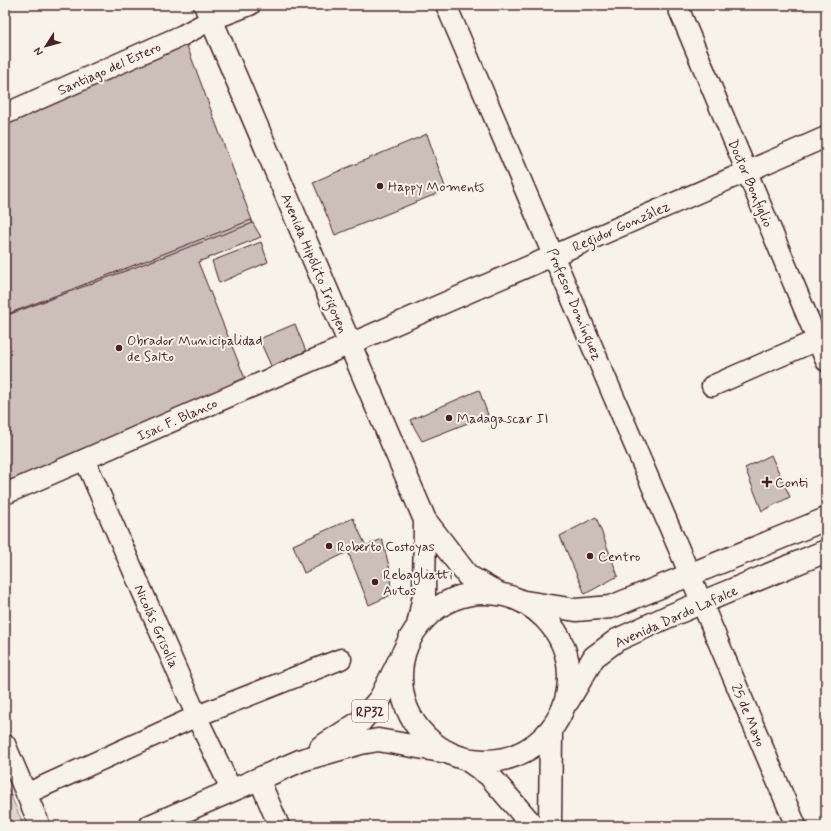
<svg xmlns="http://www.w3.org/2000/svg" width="831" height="831" viewBox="0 0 831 831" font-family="Mynerve,sans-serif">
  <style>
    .green { fill: #ded4cc; stroke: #947a7c }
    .building { fill: #ccbfb9; stroke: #4a1f2b }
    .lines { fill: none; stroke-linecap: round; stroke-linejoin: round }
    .street-casing { stroke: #4a1f2b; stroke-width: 23 }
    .secondary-casing { stroke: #4a1f2b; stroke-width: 25 }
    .primary-casing { stroke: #4a1f2b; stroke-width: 25 }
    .street { stroke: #f7f3e8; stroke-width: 20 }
    .secondary { stroke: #f7f3e8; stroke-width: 22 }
    .primary { stroke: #f7f3e8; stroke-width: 22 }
    .poi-dot { fill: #4a1f2b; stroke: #f7f3e8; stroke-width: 1.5 }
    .labels { text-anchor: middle; stroke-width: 4; stroke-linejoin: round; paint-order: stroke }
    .shield { fill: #f7f3e8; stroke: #7e5f64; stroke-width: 1 }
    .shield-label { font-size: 13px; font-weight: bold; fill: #4a1f2b }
    .street-label { font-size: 14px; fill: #4a1f2b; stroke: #f7f3e8 }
    .poi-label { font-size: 14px; fill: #4a1f2b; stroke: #f7f3e8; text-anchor: start }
  </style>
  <rect width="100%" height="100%" fill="#f7f3e8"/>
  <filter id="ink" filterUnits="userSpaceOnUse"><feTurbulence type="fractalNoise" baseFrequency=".025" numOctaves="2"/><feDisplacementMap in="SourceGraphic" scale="8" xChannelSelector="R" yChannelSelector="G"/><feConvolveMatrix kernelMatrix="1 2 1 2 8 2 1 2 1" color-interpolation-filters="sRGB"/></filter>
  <g filter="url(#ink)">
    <!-- green -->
    <path class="green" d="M5 782 24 826H5Z"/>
    <!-- building -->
    <path class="building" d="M183 35 253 223 5 316V114Z
      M427 134 446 190 335 235 313 182Z
      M251 220 261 237 198 262 246 381 5 485V315Z
      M261 242 268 262 219 283 212 261Z
      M295 324 307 354 272 368 259 339Z
      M479 390 488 415 422 441 410 420Z
      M771 455 790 497 762 511 745 468Z
      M596 517 618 576 585 594 560 536Z
      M353 518 366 546 348 552 304 573 293 545Z
      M382 539 390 570 391 595 369 605 348 552 366 546Z"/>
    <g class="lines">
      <!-- street casing -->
      <g class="street-casing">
        <path id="street" d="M446 5 690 575 796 826
          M677 5 826 361
          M5 114 183 35 211 20 250 5
          M712 386 817 340
          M85 460 201 726 232 791
          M5 494 826 137
          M5 744 40 826
          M259 779 279 826
          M26 794 197 716 341 659"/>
      </g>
      <!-- secondary casing -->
      <g class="secondary-casing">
        <path id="secondary" d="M205 5 425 520 468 576 499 594
          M401 677a84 84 0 1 1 168 0a84 84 0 1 1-168 0Z
          M525 602 576 610 611 607 826 519
          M418 626 424 595 425 520
          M568 701 594 657 617 640 667 617 826 551
          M469 761 489 775 533 826
          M550 826 551 732"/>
      </g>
      <!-- primary casing -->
      <g class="primary-casing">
        <path id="primary" d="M321 747 360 722 380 699 411 637
          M150 826 302 760 361 743 378 740 447 752"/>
      </g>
      <!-- street -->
      <use href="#street" class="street"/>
      <!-- secondary -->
      <use href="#secondary" class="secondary"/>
      <!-- primary -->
      <use href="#primary" class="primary"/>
    </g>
  </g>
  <!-- markers -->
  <g class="poi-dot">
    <circle cx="380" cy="186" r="4"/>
    <circle cx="119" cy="348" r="4"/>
    <circle cx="449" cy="418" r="4"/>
    <path d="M765 476h4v4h4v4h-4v4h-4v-4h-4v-4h4z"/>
    <circle cx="329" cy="546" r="4"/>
    <circle cx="590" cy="556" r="4"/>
    <circle cx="375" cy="582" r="4"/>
  </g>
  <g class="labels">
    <!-- shield labels -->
    <rect class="shield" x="352" y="700" width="36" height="22" rx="3"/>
    <g class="shield-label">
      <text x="370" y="716">RP32</text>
    </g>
    <!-- street labels -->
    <g class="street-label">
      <text transform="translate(109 68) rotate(-24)" y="5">Santiago del Estero</text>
      <text transform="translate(751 183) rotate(67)" y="5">Doctor Bonfiglio</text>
      <text transform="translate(621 226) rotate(-24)" y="5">Regidor González</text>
      <text transform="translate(315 263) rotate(67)" y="5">Avenida Hipólito Irigoyen</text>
      <text transform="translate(575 304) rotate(67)" y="5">Profesor Domínguez</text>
      <text transform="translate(177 419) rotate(-24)" y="5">Isac F. Blanco</text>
      <text transform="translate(676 616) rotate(-24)" y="5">Avenida Dardo Lafalce</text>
      <text transform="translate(157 626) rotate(66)" y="5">Nicolás Grisolía</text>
      <text transform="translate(749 715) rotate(67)" y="5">25 de Mayo</text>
    </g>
    <!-- poi labels -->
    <g class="poi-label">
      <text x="388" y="191">Happy Moments</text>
      <text x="127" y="345">Obrador Municipalidad<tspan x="127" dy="16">de Salto</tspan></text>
      <text x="457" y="423">Madagascar II</text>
      <text x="775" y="487">Conti</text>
      <text x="337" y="551">Roberto Costoyas</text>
      <text x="598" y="561">Centro</text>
      <text x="383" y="579">Rebagliatti<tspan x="383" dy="16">Autos</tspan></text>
    </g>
  </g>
  <!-- margin -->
  <rect width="831" height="831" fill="none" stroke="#f7f3e8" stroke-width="20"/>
  <rect x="10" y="10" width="811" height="811" fill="none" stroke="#4a1f2b" stroke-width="1.5" filter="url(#ink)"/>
  <!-- north arrow -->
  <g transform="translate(46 46) rotate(234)" stroke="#f7f3e8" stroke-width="3" paint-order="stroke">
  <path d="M0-3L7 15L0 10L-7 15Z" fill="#4a1f2b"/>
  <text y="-6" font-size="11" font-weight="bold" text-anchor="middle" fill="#4a1f2b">N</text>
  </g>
</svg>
